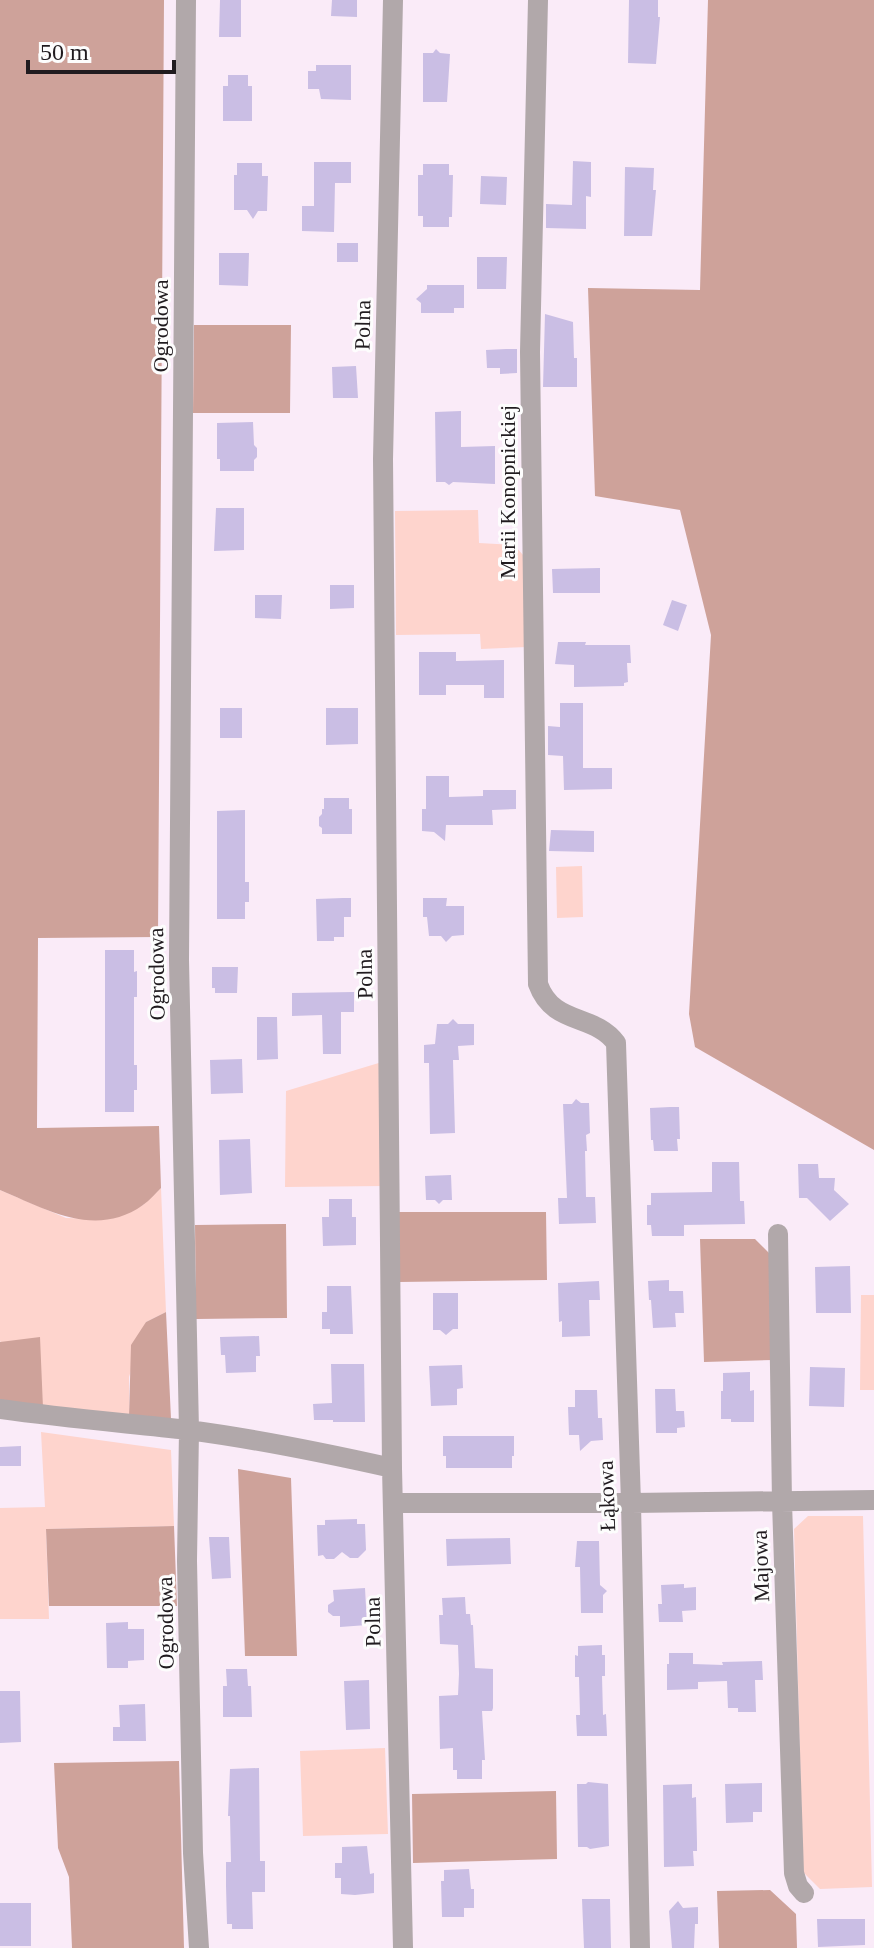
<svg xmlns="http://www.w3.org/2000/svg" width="874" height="1948" viewBox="0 0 874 1948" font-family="'Times New Roman',serif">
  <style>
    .green { fill: #fed4cd }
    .forest { fill: #cea29a }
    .building { fill: #cabee4 }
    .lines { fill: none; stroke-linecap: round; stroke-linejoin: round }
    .minor { stroke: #b1a8aa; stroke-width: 20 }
    .labels { text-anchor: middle; stroke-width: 6; stroke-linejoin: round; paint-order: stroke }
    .street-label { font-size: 22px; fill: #201b1f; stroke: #fdfdfd }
  </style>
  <rect width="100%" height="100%" fill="#faebf8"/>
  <!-- green -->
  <path class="green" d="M478 510 479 543 514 545 524 556 527 647 481 649 480 634 396 635 395 511Z
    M582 866 583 917 557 918 556 867Z
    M382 1062 384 1186 285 1187 286 1091Z
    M161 1188 166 1312 146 1322 129 1377V1416L43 1408 0 1341V1190L66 1218 106 1219 124 1214 143 1205Z
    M861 1295H874V1390H860Z
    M41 1432 171 1450 174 1526 46 1529 49 1619H0V1508L45 1507Z
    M808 1516H863L872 1887 820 1889 803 1872 794 1529Z
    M385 1748 388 1834 303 1836 300 1751Z"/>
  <!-- forest -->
  <path class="forest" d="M0 0H164L158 937 38 938 37 1128 159 1126 161 1188C156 1193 150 1200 143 1205 95 1239 46 1209 0 1190Z
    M708 0H874V1150L695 1047 689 1014 711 635 680 510 595 496 588 288 700 290Z
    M194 325H291L290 413H193Z
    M398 1212H546L547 1280 399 1282Z
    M286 1224 287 1318 196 1319 195 1225Z
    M700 1239H755L770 1254 773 1360 704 1362Z
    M166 1312 171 1419 129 1416 131 1345 146 1322Z
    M40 1337 43 1408 0 1400V1342Z
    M238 1469 291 1478 297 1656H245Z
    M174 1526 177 1606H49L46 1529Z
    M179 1761 184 1948H72L69 1877 58 1848 54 1763Z
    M556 1791 557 1859 413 1863 412 1794Z
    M770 1890 796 1914 797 1948H719L717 1891Z"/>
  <!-- building -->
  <path class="building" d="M220 0H241V37H219Z
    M332 0H357V17L331 16Z
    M629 0H658V17H660L656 64 628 63Z
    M436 49 440 53 450 54 447 102H423V53H433Z
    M316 65H351V100L321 99 319 89H308V71H316Z
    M228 75H248V86H252V121H223V86H228Z
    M573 161 591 162V197L586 196V229L546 228V204L572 205Z
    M314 162H351V183H335L334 232 302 231V206H314Z
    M237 163H262V176H268L267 211H258L253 219 247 210H234V175H237Z
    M423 164H449V175H453L452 217H449V227H423V216H418V175H423Z
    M625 167 654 168 653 190H656L652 236H624Z
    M481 176 507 177 506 205 480 204Z
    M337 243H358V262H337Z
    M219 253H249L248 286 219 285Z
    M477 257H507L506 289H477Z
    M427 285H464V308H454V313H421V303L416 299 427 289Z
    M545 314 573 322 574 358H577V387H543Z
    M506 349H517V373L500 374V368H487L486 350Z
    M356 366 358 398H333L332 367Z
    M461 411V447L495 446V484L453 482 449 485 445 482H436L435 412Z
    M253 422 254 445 257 448V457L254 460V471H220V459H217V423Z
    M216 508H244V550L214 551Z
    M600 568V593H553L552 569Z
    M330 585H354V608L330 609Z
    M255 595H282L281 619 255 618Z
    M672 600 687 605 678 631 663 625Z
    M558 642H586L585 645H630L631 663H627L628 682 624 683V686L574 687V665L555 664Z
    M419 652H456V661L504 660V698H484V685H446V695H419Z
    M560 703H583V768H612V789L564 790 563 756 548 755V726L560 727Z
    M220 708H242V738H220Z
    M326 708H358V744L326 745Z
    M426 776H449V797L483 796V790H516V809L492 810 493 825H446L445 841 434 832 422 831V809H426Z
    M324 798H349V809H352V834H322V828L319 826V817L322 814V809H324Z
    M245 810V882H249V902H245V919H217V811Z
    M551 830 594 831V852L549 851Z
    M343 898H351V917H344V937H334V941H317L316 899Z
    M423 898H447L446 906H464V935L452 936 446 942 441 936H429L427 917H423Z
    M105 950H134V972L137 971V997H134V1065H137V1090H134V1112H105Z
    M212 967H238L237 993H215V988H212Z
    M354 992V1012H341V1054H323L322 1015 292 1016V993Z
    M257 1017H277L278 1059 257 1060Z
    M453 1019 458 1024H474V1045L458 1046 459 1060H453L455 1133 430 1134 429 1063H424V1045L435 1044 437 1024H448Z
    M242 1059 243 1093 211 1094 210 1060Z
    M576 1099 581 1103H589L590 1133 586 1135 587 1151H585L586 1197H595L596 1223 559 1224 558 1198H567L563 1104H572Z
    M670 1107H679L680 1139H677L678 1151H654L653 1140H651L650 1108Z
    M250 1139 252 1193 220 1195 219 1140Z
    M712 1162H739L740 1201H744L745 1224 684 1225V1236H652L651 1225H647V1205H651V1193L712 1192Z
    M798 1164H818L819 1178H835L834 1190 849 1204 830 1221 807 1198H799Z
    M451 1175 452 1200H443L439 1204 435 1200H426L425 1176Z
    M329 1199H352V1217H356V1245L323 1246 322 1217H329Z
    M850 1266 851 1313H816L815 1267Z
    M669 1280V1291H683L684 1313H675L676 1327 653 1328 651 1300H649L648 1281Z
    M599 1281 600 1300H589L590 1336 562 1337V1321L559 1322 558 1283Z
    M327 1286H351L353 1334H330V1329H322V1312H327Z
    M433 1293H458V1329H453L446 1335 440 1330H433Z
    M259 1336 260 1356H256V1372L226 1373 225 1355H221L220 1337Z
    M331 1364H364L365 1422H333V1420H314L313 1404 332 1403Z
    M462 1365 463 1388 457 1389V1405L431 1406 429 1366Z
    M810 1367 845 1368 844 1407 809 1406Z
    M750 1372V1391L754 1390V1422H731V1419H721V1391H723V1373Z
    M655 1389H675L676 1411H684L685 1427 677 1428V1433H656Z
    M575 1390H597L598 1418H602L603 1440 591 1441 580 1451 579 1435H569L568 1407H575Z
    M443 1436H514V1456H512V1468H446V1456H443Z
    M21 1446V1466H0V1447Z
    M357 1519V1524H365L366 1550 358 1558H350L342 1552 334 1559H326L323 1555 318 1556 317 1525H325V1520Z
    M209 1537H229L231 1578 212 1579Z
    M510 1538 511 1564 447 1566 446 1539Z
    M577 1541H599L600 1585 607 1591 603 1595V1613H581L580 1567H575Z
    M684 1584V1588L696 1587V1610L682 1611 683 1622H659L658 1604H662L661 1585Z
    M365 1588 367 1625 340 1627V1616H333L328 1612V1605L334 1601 333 1590Z
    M465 1597 466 1614H470L471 1625H473L475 1668 493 1669V1708L492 1711H482L485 1760H482V1779H457V1770H453V1748L440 1749 439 1696 458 1695 459 1674 458 1645 440 1644 439 1615H443L442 1598Z
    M128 1622V1629H144V1660L128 1661V1668H107L106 1623Z
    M602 1645V1655H605V1676H602L603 1715 606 1714 607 1736H577L576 1715H580L579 1677H575V1655L578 1656V1646Z
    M669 1653H693V1664L723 1665 722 1662 762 1661 763 1680H755L756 1712H738V1708H728L727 1681 698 1682V1689L667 1690V1664H669Z
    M226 1669H247L248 1686H251L252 1717H223V1686H227Z
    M369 1680 370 1729 346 1730 344 1681Z
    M0 1691H20L21 1742 0 1743Z
    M145 1704 146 1741H113V1727H120L119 1705Z
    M259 1768 260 1861H265V1892H252L253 1929H232V1924H227L226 1886V1862H231L230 1816H228L230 1769Z
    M588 1782 608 1784 609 1846 590 1849 587 1847H578L577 1784H586Z
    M762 1783V1812H753V1822L726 1823 725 1784Z
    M692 1784V1798L696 1797 697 1843V1851H693L694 1866 664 1867 663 1785Z
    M367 1846 370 1874 374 1873V1893L355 1895 341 1894V1878H335V1863H342V1847Z
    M469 1869 471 1889H474V1908H464V1917H442L441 1881H444V1870Z
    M582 1899H610L611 1948H584Z
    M678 1901 683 1908 698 1907V1924H695L694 1948H672L669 1911Z
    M0 1903H31V1946H0Z
    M817 1919H865V1945L818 1947Z"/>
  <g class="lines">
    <!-- minor -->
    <path class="minor" d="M186 0 179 960 189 1430 187 1561 193 1853 199 1948
      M393 0 383 459 392 1468 403 1948
      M538 0 530 352 538 984C553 1026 594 1013 616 1043L631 1503 640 1948
      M778 1234 782 1502 794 1873 798 1886 804 1893
      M0 1409C63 1418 125 1423 188 1430 257 1439 325 1453 392 1468
      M393 1503H631L874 1500"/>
  </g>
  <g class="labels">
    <!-- street labels -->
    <g class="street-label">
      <text transform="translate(362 325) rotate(-89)" y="8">Polna</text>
      <text transform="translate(160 326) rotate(-90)" y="8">Ogrodowa</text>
      <text transform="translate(507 492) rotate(-90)" y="8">Marii Konopnickiej</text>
      <text transform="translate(156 974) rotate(-91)" y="8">Ogrodowa</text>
      <text transform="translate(364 974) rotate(-91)" y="8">Polna</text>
      <text transform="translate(606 1496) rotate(-92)" y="8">Łąkowa</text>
      <text transform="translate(760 1566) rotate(-92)" y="8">Majowa</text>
      <text transform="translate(372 1622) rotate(-91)" y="8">Polna</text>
      <text transform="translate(165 1623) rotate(-91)" y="8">Ogrodowa</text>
    </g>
  </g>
  <!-- scale -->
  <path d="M28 60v12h146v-12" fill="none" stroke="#201b1f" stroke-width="4"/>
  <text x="40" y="60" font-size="24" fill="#201b1f" stroke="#fdfdfd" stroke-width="6" paint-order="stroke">50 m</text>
</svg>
